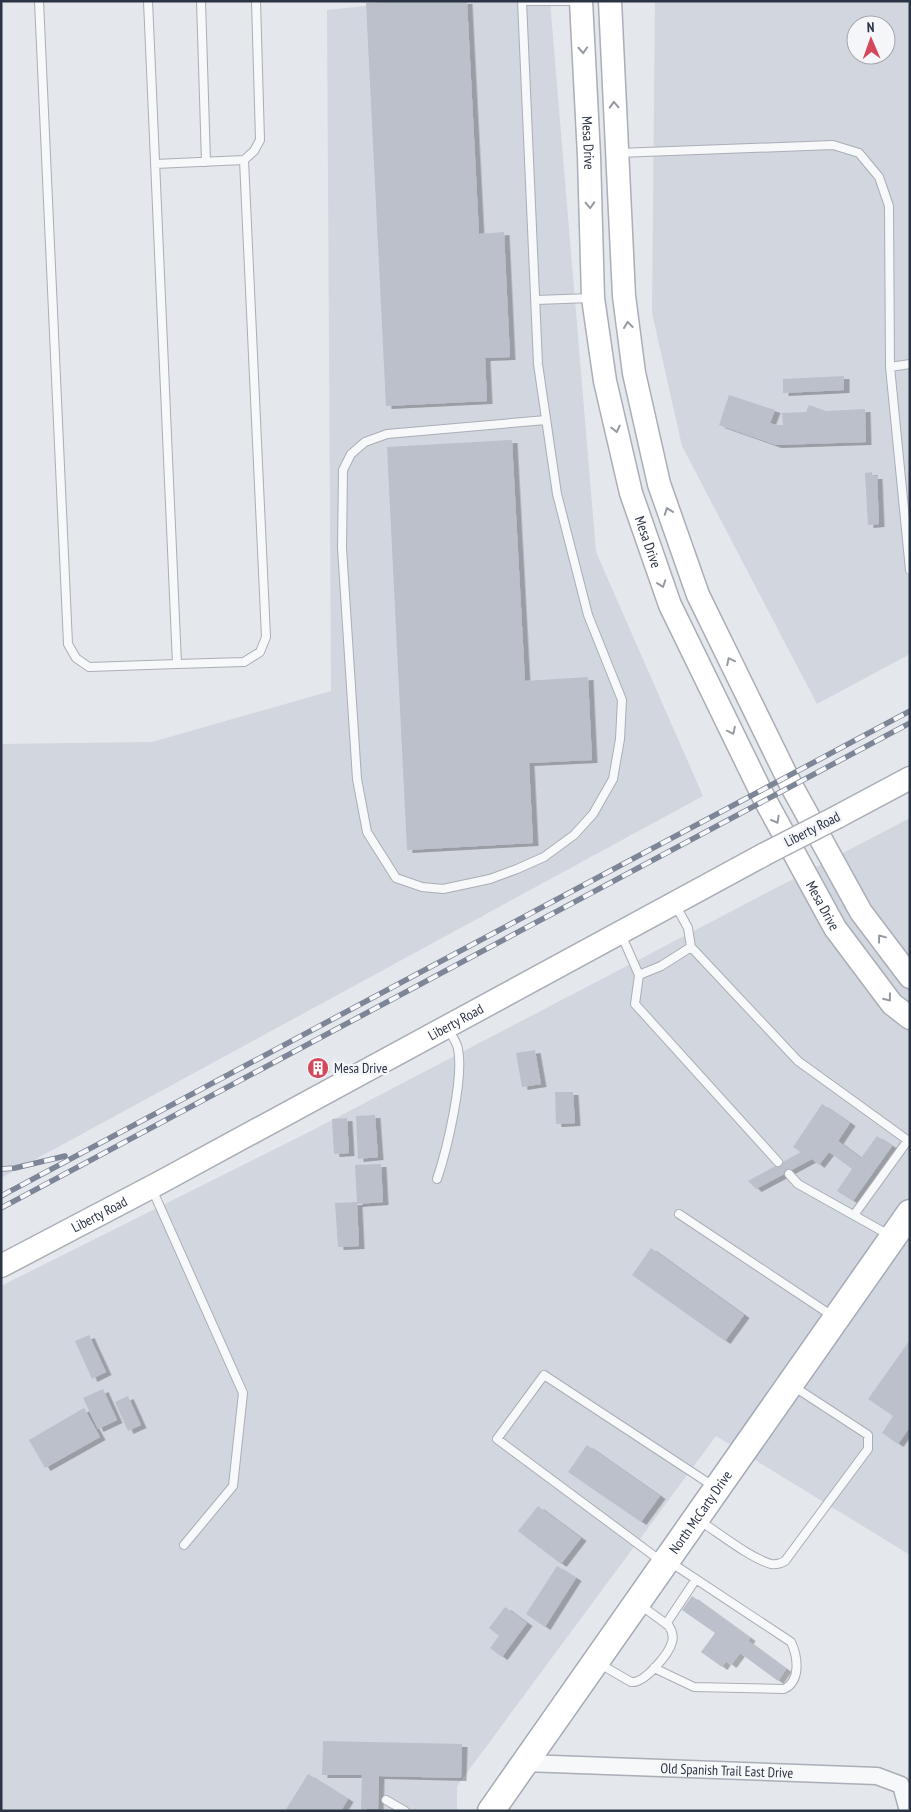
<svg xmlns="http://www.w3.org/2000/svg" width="911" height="1812" viewBox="0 0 911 1812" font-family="'PT Sans Narrow',sans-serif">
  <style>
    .built { fill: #d2d6de; fill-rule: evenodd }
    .building { fill: #bbc0ca; filter: url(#shadow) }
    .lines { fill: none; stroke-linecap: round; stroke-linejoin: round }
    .lane-casing { stroke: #a9aeb7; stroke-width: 10 }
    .street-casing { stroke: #a9aeb7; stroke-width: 19 }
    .secondary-casing { stroke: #a9aeb7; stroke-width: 25 }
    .primary-casing { stroke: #a3abb8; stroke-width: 29 }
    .lane { stroke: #f7f8fa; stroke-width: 8 }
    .street { stroke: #f7f8fa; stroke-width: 16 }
    .secondary { stroke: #fff; stroke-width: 22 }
    .primary { stroke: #fff; stroke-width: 26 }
    .rail-casing { stroke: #7d8696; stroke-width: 5.5 }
    .rail { stroke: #f4f6f9; stroke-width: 4; stroke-dasharray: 11; stroke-linecap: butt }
    .secondary-bridge-casing { stroke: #a9aeb7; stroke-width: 25; stroke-linecap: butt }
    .secondary-bridge { stroke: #fff; stroke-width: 22 }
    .oneway { stroke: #959aa2 }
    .labels { text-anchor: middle; stroke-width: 5; stroke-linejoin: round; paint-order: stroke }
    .street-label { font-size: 14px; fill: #2b3445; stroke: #f4f6f9 }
    .poi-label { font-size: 14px; fill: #2b3445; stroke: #f4f6f9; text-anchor: start }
  </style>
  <defs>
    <filter id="shadow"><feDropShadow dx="5.5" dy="3" stdDeviation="0" flood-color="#0004"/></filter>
  </defs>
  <rect width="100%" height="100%" fill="#e4e7ec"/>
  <!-- built -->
  <path class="built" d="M414 1H550L596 552 703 796 1 1178V744L152 742 331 691 327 10Z
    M655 1H910V654L817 704 682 446 652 313ZM856 25H886V55H856Z
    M910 818V1555L716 1436 457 1786V1811H1V1286L313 1130Z"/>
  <!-- building -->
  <path class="building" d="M401 1H467L479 234 504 232 510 357 485 358 487 401 386 406 366 3Z
    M844 376V390L783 393V379Z
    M729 395 775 410 770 423 776 425H783L782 413 806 412 809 405 826 411 865 409 866 442 776 445 719 425Z
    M512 440 525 681 588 677 592 760 529 763 533 843 407 850 387 447Z
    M872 472V476H877L879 524 868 525 865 473Z
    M535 1050 541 1084 522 1087 516 1053Z
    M321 1064 324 1069 316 1073 313 1068Z
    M555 1092H573L575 1123 556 1124Z
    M822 1104 850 1123 838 1141 861 1158 877 1136 892 1146 853 1201 837 1191 852 1169 829 1152 819 1165 812 1159 756 1189 748 1181 801 1152 793 1147Z
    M375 1115 378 1157 358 1159 356 1116Z
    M347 1118 349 1153 334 1154 332 1119Z
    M381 1164 383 1202 357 1204 359 1246 338 1247 335 1203 357 1202 355 1165Z
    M651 1248 744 1315 725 1341 632 1275Z
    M89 1335 106 1372 92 1379 75 1341Z
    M910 1340V1427L898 1444 882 1433 893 1416 868 1399Z
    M103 1389 117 1420 98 1429 83 1398Z
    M128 1396 141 1425 128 1431 115 1402Z
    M84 1408 100 1437 45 1468 29 1440Z
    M587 1445 660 1496 641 1522 568 1472Z
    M538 1506 581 1538 561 1564 518 1531Z
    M557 1566 576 1578 545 1627 526 1614Z
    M692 1596 750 1638 748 1641 786 1669 778 1681 740 1653 731 1665 726 1661 722 1667 701 1652 715 1633 682 1610Z
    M505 1607 527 1623 502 1657 490 1648 499 1636 489 1628Z
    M323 1741 462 1744 461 1778 379 1776 378 1809H361L362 1775H322Z
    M308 1774 348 1799 341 1811H285Z"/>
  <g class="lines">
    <!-- lane casing -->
    <g class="lane-casing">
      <path id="lane" d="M39 1 68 644 76 658 89 667 177 664 148 1
        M201 1 206 162
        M618 153 833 145 859 153 879 177 889 206 890 367 910 570
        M155 164 244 160 254 151 260 140 256 1
        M536 300 591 298
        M890 367 910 364
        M546 420 387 434 365 442 351 454 343 470 342 548 357 779 367 832 396 878 422 887 443 889 490 879 517 869 544 857 574 835 593 814 613 779 620 739 622 700 588 615 557 494 538 364 522 1H579
        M177 664 244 662 260 652 266 637 244 160
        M621 934 639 975 635 1004 778 1162
        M691 947 798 1061 910 1142
        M639 975 661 966 691 947 688 928 676 906
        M789 1174 798 1184 889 1235
        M437 1179C447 1150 464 1078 458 1049 457 1042 451 1034 447 1028
        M152 1189 243 1393 233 1486 184 1545
        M679 1214 834 1317
        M854 1215 908 1140
        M700 1521C719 1533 750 1558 771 1564 777 1565 780 1564 785 1561L862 1457 868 1449V1435L793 1386
        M661 1561 497 1439 544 1375 713 1486
        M666 1624 696 1579
        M600 1664 631 1682C644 1684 669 1654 672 1642 674 1636 672 1631 669 1626L639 1604
        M654 1668 694 1687 784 1689C801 1681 798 1657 791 1642L670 1562
        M386 1800 405 1811"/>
    </g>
    <!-- street casing -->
    <g class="street-casing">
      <g id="street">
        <path id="s1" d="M525 1763 877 1776 901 1785 908 1811"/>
      </g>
    </g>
    <!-- secondary casing -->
    <g class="secondary-casing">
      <g id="secondary">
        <path id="s2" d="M581 1 589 156 593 298 605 381 631 493 670 605 764 798 835 928 892 1004 910 1018"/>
        <path d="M610 1 624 296 634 373 659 484 698 595 791 785 861 912 910 977"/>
        <path d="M837 817 910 778"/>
        <path id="s3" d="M1 1266 159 1183 765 854"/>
      </g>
    </g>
    <!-- primary casing -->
    <g class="primary-casing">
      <g id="primary">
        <path id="s4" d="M491 1811 910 1213"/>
      </g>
    </g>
    <!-- lane -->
    <use href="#lane" class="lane"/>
    <!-- street -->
    <use href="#street" class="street"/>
    <!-- secondary -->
    <use href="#secondary" class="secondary"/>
    <!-- primary -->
    <use href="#primary" class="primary"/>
    <!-- rail casing -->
    <g class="rail-casing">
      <path id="rail" d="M1 1169 15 1168 65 1156
        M1 1196 910 711
        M1 1208 910 723"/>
    </g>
    <!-- rail -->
    <use href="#rail" class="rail"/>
    <!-- secondary-bridge casing -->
    <g class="secondary-bridge-casing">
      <path id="secondary-bridge" d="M765 854 837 817"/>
    </g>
    <!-- secondary-bridge -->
    <use href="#secondary-bridge" class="secondary-bridge"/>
  </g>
  <!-- one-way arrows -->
  <defs><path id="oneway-chevron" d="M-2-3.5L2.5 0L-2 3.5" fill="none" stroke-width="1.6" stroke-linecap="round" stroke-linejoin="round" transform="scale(1.25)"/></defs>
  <g class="oneway">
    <use href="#oneway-chevron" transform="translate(583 50) rotate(87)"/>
    <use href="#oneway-chevron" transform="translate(614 105) rotate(-92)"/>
    <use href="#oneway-chevron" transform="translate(590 205) rotate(88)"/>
    <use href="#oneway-chevron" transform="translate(628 325) rotate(-97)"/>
    <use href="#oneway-chevron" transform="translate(616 429) rotate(77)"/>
    <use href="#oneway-chevron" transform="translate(668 511) rotate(-110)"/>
    <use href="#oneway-chevron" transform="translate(662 584) rotate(71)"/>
    <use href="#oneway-chevron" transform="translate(730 661) rotate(-116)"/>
    <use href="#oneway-chevron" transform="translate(732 731) rotate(64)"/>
    <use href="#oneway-chevron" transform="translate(776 820) rotate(61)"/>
    <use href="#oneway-chevron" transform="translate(881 938) rotate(-127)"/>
    <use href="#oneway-chevron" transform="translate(888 998) rotate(52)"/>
  </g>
  <!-- icons -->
  <defs>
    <g id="building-disc" transform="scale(1.125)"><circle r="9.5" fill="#d1495b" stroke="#f4f6f9"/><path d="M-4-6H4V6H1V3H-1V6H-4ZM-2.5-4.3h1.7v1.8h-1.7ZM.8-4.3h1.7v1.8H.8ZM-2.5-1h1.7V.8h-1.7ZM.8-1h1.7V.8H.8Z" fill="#fff"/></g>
  </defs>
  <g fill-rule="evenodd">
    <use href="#building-disc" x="318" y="1068"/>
  </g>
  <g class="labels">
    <!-- street labels -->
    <g class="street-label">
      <text dy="5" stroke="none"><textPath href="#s2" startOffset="142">Mesa Drive</textPath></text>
      <text dy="5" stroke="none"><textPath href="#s2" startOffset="548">Mesa Drive</textPath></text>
      <text transform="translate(812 829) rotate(-27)" y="5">Liberty Road</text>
      <text dy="5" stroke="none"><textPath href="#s2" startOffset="952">Mesa Drive</textPath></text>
      <text dy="5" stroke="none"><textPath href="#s3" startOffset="516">Liberty Road</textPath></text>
      <text dy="5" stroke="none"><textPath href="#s3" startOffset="111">Liberty Road</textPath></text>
      <text dy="5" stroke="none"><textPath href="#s4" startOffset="365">North McCarty Drive</textPath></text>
      <text dy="5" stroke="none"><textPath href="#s1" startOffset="202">Old Spanish Trail East Drive</textPath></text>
    </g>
    <!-- poi labels -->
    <g class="poi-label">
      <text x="334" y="1073">Mesa Drive</text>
    </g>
  </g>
  <!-- border -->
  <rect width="911" height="1812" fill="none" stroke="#2b3445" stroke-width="5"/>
  <!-- north arrow -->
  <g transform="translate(871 40) rotate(358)"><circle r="24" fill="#f4f6f9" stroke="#a4a8b1"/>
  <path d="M0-4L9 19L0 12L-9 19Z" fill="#d1495b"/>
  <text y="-8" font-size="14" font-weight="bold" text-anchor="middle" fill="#2b3445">N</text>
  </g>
</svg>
